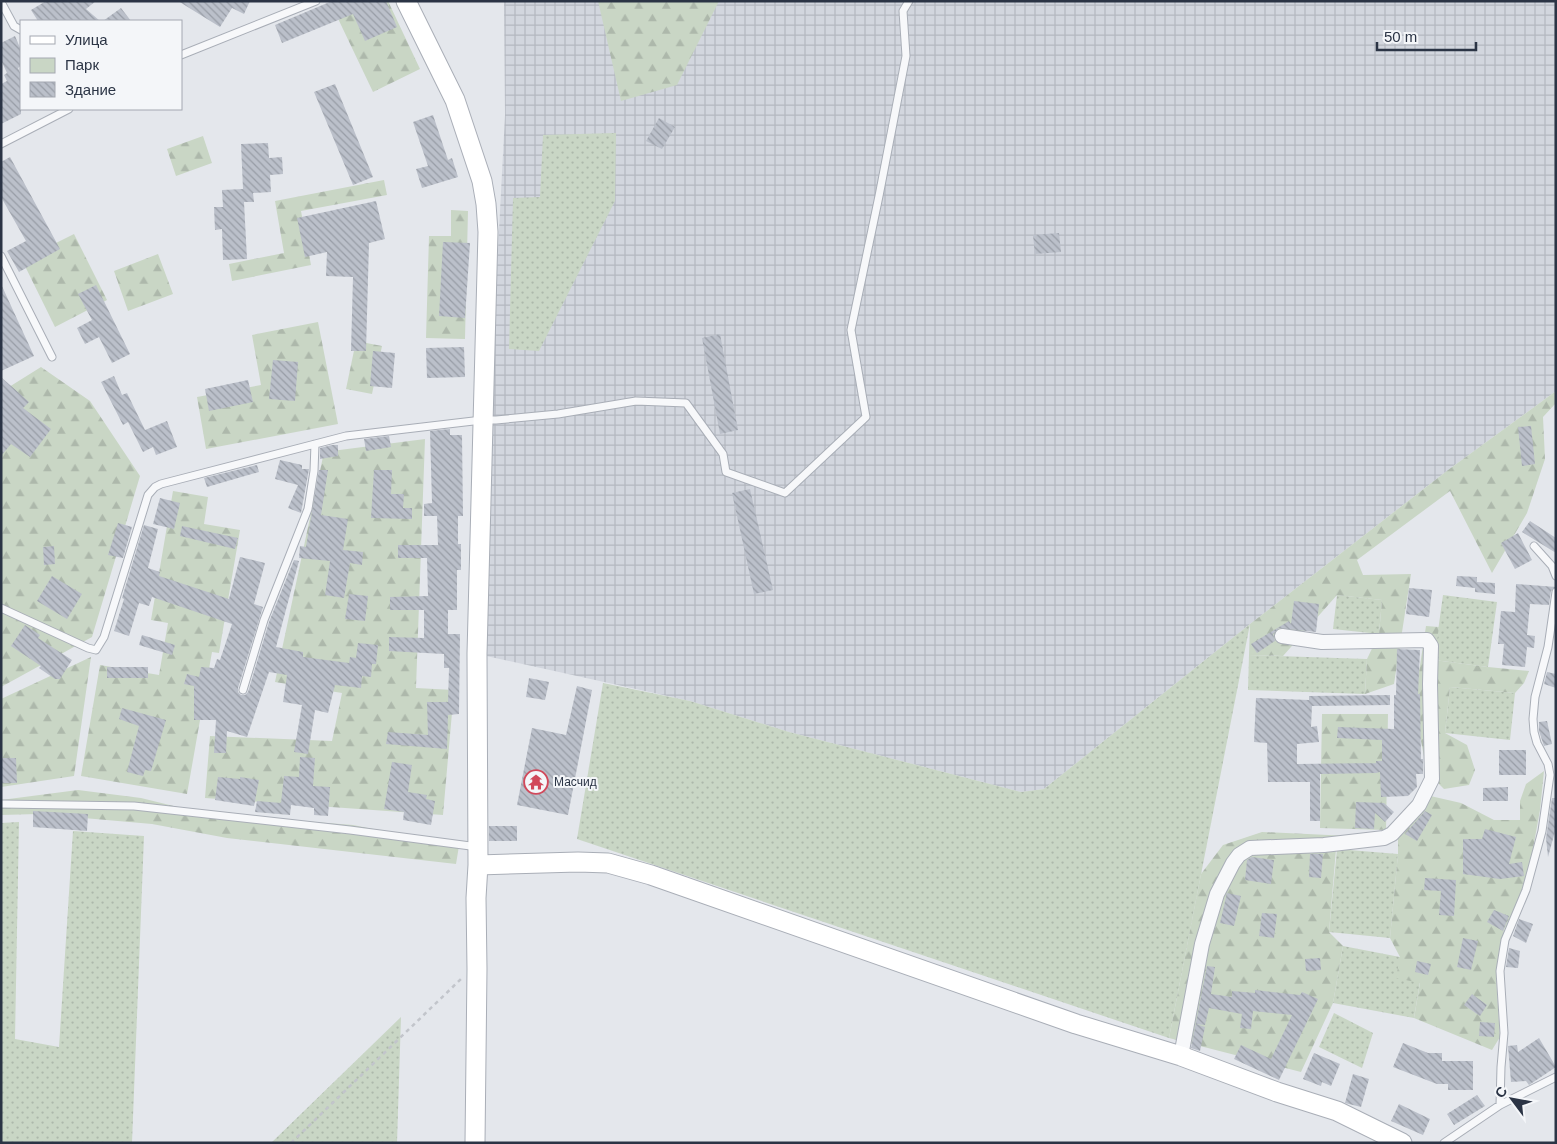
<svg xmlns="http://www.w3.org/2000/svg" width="1557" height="1144" viewBox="0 0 1557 1144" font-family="Arial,sans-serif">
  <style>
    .industrial { fill: url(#industrial-grid) }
    .green { fill: url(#green-dots) }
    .forest { fill: url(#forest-firs) }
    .building { fill: url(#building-back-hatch) }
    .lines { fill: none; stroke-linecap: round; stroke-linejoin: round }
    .lane-casing { stroke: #a9aeb7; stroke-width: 9 }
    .street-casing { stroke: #a9aeb7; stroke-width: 16 }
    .secondary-casing { stroke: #a9aeb7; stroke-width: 21 }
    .path { stroke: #c2c5cb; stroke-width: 2.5; stroke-dasharray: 4 4; stroke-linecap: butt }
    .lane { stroke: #f7f8fa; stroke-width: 7 }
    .street { stroke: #f7f8fa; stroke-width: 14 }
    .secondary { stroke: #fff; stroke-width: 19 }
    .labels { text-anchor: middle; stroke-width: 4; stroke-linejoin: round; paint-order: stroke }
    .poi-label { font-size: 12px; fill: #2b3445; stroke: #f4f6f9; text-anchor: start }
  </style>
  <defs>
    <pattern id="industrial-grid" width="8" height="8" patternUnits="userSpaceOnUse" patternTransform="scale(1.25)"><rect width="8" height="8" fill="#d2d6de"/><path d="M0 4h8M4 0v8" fill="none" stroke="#b4b8c0"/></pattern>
    <pattern id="green-dots" width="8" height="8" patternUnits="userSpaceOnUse" patternTransform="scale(1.25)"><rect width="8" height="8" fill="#c9d6c5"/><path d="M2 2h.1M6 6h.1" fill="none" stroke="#adb8ab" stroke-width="1.8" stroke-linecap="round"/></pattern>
    <pattern id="forest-firs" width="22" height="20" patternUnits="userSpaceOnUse" patternTransform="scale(1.25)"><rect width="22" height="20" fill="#c9d6c5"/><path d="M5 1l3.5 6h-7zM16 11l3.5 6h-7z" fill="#adb8ab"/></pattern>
    <pattern id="building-back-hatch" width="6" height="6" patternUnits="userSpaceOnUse" patternTransform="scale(1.25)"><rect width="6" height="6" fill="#bbc0ca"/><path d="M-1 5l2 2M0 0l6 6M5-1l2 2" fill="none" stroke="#989da6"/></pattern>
  </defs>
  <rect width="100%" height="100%" fill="#e4e7ec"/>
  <!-- industrial -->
  <path class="industrial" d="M504 1H1556V391L1448 470 1250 624 1044 789 1021 792 789 732 690 701 477 654 505 115Z"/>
  <!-- green -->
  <path class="green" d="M616 133 615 201 539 351 509 349 513 198 540 197 543 135Z
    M1337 595 1382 600 1379 634 1333 629Z
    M1443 595 1497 602 1488 667 1434 660Z
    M1250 624 1169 1038 577 839 603 683 690 701 789 732 1021 792 1044 789Z
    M1249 655 1367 659 1365 694 1248 690Z
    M1450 687 1515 693 1510 740 1445 733Z
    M19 822 15 1039 59 1047 73 831 144 836 132 1143H1V823Z
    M1337 849 1398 854 1390 938 1329 932Z
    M1343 946 1400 957 1420 982 1414 1018 1333 1003Z
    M1334 1013 1373 1033 1362 1068 1319 1047Z
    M401 1017 397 1143H271Z"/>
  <!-- forest -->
  <path class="forest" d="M341 1H388L420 69 373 92 332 6Z
    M598 1H719L677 85 621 101Z
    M203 136 212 163 176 176 167 149Z
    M384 180 387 195 301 211 311 265 232 281 229 264 284 253 275 201Z
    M451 210 468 211 465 339 426 338 429 236H451Z
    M74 234 107 300 55 327 22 260Z
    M158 254 173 294 128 311 114 271Z
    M318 322 338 424 206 449 197 397 261 385 252 335Z
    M356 341 382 346 372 394 346 389Z
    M41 367 90 401 140 476 92 637 1 687V392Z
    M1556 391V403L1543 417 1545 459 1527 513 1492 573 1450 491 1357 560 1363 575 1411 574 1394 684 1365 694 1367 659 1379 634 1382 600 1337 595 1283 656 1249 655 1250 624 1448 470Z
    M425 439 416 688 454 690 443 815 205 798 210 736 332 741 342 693 275 682 324 452Z
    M173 491 208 497 204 524 240 530 219 653 212 652 187 794 81 776 100 665 159 675 168 623 151 620Z
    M1426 626 1439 627 1434 660 1488 667 1529 671 1524 683 1515 693 1450 687 1445 733 1467 745 1475 770 1469 785 1444 789 1427 772 1414 705Z
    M91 657 74 776 1 787V699Z
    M1322 714H1388L1386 830 1320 828Z
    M1544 771 1540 810 1527 882 1504 930 1496 977 1500 1037 1492 1050 1414 1018 1420 983 1396 978 1400 957 1390 938 1398 854V822L1426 795 1461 803 1494 820H1520V801L1526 784Z
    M78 790 141 798 202 813 353 825 459 846 456 864 227 838 152 824 38 814 1 815V800Z
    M1262 832 1371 837 1336 849 1329 932 1343 946 1333 1003 1301 1072 1169 1038 1201 874 1223 845Z"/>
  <!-- building -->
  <path class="building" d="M46 1H96L86 9 100 21H38L31 10Z
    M178 1H250L244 14 232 8 220 27Z
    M332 1H386L397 27 365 41 353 14 282 43 275 25Z
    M121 8 131 21H103Z
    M15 36 21 50V66L18 68 21 75V114L1 124V84L7 81 4 75 7 73 1 60V43Z
    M335 84 373 177 353 185 314 92Z
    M433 115 448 160 452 158 458 177 422 188 416 169 428 166 413 122Z
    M659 118 675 127 662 149 646 141Z
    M268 143 269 158 282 157 283 174 270 175 271 192 253 193 254 202H244L247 259 223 260 222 229 215 230 214 207H223L222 190 243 189 241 144Z
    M10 157 60 249 19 272 7 251 26 241 1 197V162Z
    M376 201 385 239 369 243 366 351H351L353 277 326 276 327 252 305 257 297 218Z
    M1059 233 1061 252 1035 254 1033 235Z
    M443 242 470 243 465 318 439 316Z
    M1 284 34 356 1 371Z
    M96 285 130 354 112 363 99 337 85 344 77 328 92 320 78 294Z
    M720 334 738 430 720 434 702 338Z
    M464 347 465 377 427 378 426 348Z
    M373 351 395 353 392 388 370 386Z
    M273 360 298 362 295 401 269 399Z
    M114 376 122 395 127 393 145 430 167 421 177 447 156 455 153 447 143 452 128 422 123 425 101 382Z
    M1 377 29 402 23 408 51 429 30 457 11 444 1 456Z
    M248 380 253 402 209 411 205 389Z
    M1531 426 1535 464 1522 466 1518 427Z
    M450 429V435H462L463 516H458V544H461V570H457V610H448V634H460L459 714 448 715 447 749 386 744 388 732 428 735 427 702H448L449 668H444V654L389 651V637L424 638V610H390V597L428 596 427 558H398V545H438L437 516H424V504L432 503 430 431Z
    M389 436 391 447 366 451 364 439Z
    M332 445H338V456L320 459V448Z
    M280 460 302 465V469H309L301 513 288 508 298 485 275 479Z
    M257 465 259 472 207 487 204 478Z
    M319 470H328L321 515 348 519 343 550 363 552 362 565 350 563 344 598 325 595 330 561 299 558 300 546 306 547Z
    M374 470H392L391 494H404L403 508H412V519L371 518Z
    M750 489 773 590 754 594 732 493Z
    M160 498 180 503 174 529 153 524Z
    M1530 521 1556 538V553L1522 532Z
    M118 523 132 527 123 558 108 555Z
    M144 525 158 529 148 568 160 572 159 576 229 599 240 557 265 563 254 604 263 607 238 688V692L241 695H245L248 692 269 622 294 560 299 561 276 647 303 652V657L349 663 350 657 356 658 358 643 378 645 376 664H372L371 677 362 676 361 688 335 685 328 713 315 710 308 754 294 752 302 705 283 702 287 675 269 672 247 737 227 731 226 753H214L216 720H194V686L184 684 187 674 199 677 201 667 214 668 217 659 220 660 232 624 152 597 149 606 139 603 129 636 114 631 124 599 122 598Z
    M182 526 238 538 235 549 180 536Z
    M1518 533 1532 560 1515 569 1501 543Z
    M54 546 55 564 44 565 43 547Z
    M52 576 82 594 67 619 37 601Z
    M1457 576 1477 577V582L1495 583V594L1475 592V588L1456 586Z
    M1516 584 1556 587 1551 591 1549 605 1530 604 1527 635 1535 636 1534 648 1527 647 1525 667 1502 665 1504 644H1498L1501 611 1515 612Z
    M1409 588 1432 590 1429 617 1406 614Z
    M349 594 368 596 365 621 345 619Z
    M1294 601 1319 604 1316 632 1279 628 1273 634 1275 641 1257 653 1251 644 1289 621 1291 624Z
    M25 625 40 635 38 638 72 660 60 679H55L39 668 41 666 11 646Z
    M142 635 175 645 172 655 139 645Z
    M1397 649 1420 650 1418 694H1420L1421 759H1423V774H1416L1417 787 1408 796 1381 797 1380 772 1376 773V761H1382V740L1337 738 1338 727 1394 729V695H1396Z
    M107 667H148V678H107Z
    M1547 672 1556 674V688L1544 684Z
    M529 678 549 682 545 700 526 697Z
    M577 686 592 690 568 815 517 805 532 728 566 735Z
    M1390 695V705L1312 706 1311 727 1317 726 1319 742 1297 744V764L1376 763V773L1320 774V821H1310V782H1268L1267 743 1254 742 1256 698 1309 700V696Z
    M122 708 166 720 151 771 145 770 143 776 127 772 139 726 119 719Z
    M1547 721 1552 744 1544 746 1539 731V722Z
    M1499 750H1526V775H1499Z
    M300 757 315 758 313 786 330 787 328 816 314 815V808L291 805 290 815 255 812 257 801 281 803 284 776 299 777Z
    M1 758H16L17 783H1Z
    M392 762 412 765 408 792 427 795 426 799 435 801 431 825 403 820 404 812 384 809Z
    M218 777 240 779V777L259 780 254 806 215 800Z
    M1508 787V801H1483V788Z
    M1552 798H1556V828L1548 857 1546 838Z
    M1356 802 1384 803 1394 812 1385 822 1375 813 1374 829 1355 828Z
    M33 811 88 814 87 831 33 827Z
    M1425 811 1432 815 1417 841 1405 834Z
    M489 826H517V841H489Z
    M1485 829 1516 837 1509 864 1522 862 1524 876 1500 879 1463 874V839H1482Z
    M1310 854H1323L1321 878 1309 877Z
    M1252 857 1274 860 1271 884 1245 880 1247 860Z
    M1425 878 1456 880 1454 916 1439 915 1441 891 1424 890Z
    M1227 893 1241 896 1234 926 1220 923Z
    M1494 910 1509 916 1503 931 1487 922Z
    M1262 913 1277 914 1274 938 1259 936Z
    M1519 919 1533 924 1526 943 1513 936Z
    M1463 938 1478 941 1471 970 1457 967Z
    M1509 948 1520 951 1518 968 1506 967Z
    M1320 958 1321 970 1306 971 1305 959Z
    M1417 961 1431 964 1428 975 1415 972Z
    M1207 966 1215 967 1211 994 1232 997V991L1255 993V990L1300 995 1302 992 1318 999 1279 1080 1234 1059 1241 1045 1271 1059 1292 1015 1253 1011 1251 1029 1240 1028 1242 1014 1209 1008 1205 1025 1196 1024 1205 1027 1200 1051 1191 1048Z
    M1472 994 1487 1005 1480 1016 1464 1005Z
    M1480 1022 1495 1023 1494 1037 1479 1036Z
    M1539 1038 1556 1067 1529 1085 1526 1081 1511 1082 1508 1046 1517 1045 1518 1052Z
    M1403 1043 1428 1053H1442V1061H1473V1090H1448V1084H1437L1393 1067Z
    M1314 1053 1340 1064 1331 1086 1322 1082 1321 1086 1303 1079Z
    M1353 1074 1369 1079 1361 1107 1345 1103Z
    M1477 1095 1485 1106 1454 1125 1447 1114Z
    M1399 1104 1430 1119 1423 1135 1391 1121Z"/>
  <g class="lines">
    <!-- lane casing -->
    <g class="lane-casing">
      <path id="lane" d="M1 2 14 26 21 30
        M181 55 316 1
        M1 144 69 109
        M1 256 52 357
        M1534 546 1552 566 1556 576
        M1 608 88 648 96 650 104 637 148 495 155 487 161 484 346 436 482 420H496L558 414 636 401 686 403 723 454 726 472 785 493 866 417 851 330 879 196 906 56 903 11 909 1
        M243 690 264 620 308 509 314 471 315 444
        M1 804 134 806 350 830 478 847
        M1500 1105 1501 1067 1504 1033 1500 971 1505 940 1526 890 1542 831 1550 775 1548 764 1537 743 1534 732 1533 719 1535 697 1548 647 1556 592
        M1444 1143 1500 1105 1556 1077"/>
    </g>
    <!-- street casing -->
    <g class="street-casing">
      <path id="street" d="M1181 1056 1202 944 1217 894 1233 863 1239 855 1250 848 1324 845 1384 838 1392 834 1419 805 1432 779 1430 684 1431 646 1427 640 1322 642 1282 636"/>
    </g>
    <!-- secondary casing -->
    <g class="secondary-casing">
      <path id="secondary" d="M406 1 455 100 482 181 486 204 488 232 477 654 478 865 476 898 477 969 475 1143
        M478 865 578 862 608 863 651 875 1076 1024 1181 1056 1277 1092 1337 1111 1402 1143"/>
    </g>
    <!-- path -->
    <path class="path" d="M291 1143 461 979"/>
    <!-- lane -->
    <use href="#lane" class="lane"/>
    <!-- street -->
    <use href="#street" class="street"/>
    <!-- secondary -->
    <use href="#secondary" class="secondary"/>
  </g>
  <!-- icons -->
  <defs>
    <g id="temple-ring" transform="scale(1.25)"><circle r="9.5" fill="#f4f6f9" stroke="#d1495b" stroke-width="1.5"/><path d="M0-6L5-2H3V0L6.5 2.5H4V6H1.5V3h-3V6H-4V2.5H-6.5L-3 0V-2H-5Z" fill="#d1495b"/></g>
  </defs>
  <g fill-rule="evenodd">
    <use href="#temple-ring" x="536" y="782"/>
  </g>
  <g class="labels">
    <!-- poi labels -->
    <g class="poi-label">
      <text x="554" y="786">Масчид</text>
    </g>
  </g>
  <!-- border -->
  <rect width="1557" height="1144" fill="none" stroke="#2b3445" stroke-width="5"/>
  <!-- legend -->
  <rect x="20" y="20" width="162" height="90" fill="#f4f6f9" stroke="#a4a8b1"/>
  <rect x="30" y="36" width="25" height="8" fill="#ffffff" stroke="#a4a8b1"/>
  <text x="65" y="45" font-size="15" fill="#2b3445">Улица</text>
  <rect x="30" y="58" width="25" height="15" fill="#c9d6c5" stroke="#a4a8b1"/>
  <text x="65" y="70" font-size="15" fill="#2b3445">Парк</text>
  <rect x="30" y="82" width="25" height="15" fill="url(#building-back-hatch)" stroke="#a4a8b1"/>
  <text x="65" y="95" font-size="15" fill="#2b3445">Здание</text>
  <!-- north arrow -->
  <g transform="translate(1512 1099) rotate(302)" stroke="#f4f6f9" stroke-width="4" paint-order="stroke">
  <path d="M0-4L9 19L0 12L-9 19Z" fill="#2b3445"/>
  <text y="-8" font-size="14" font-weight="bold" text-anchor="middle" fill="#2b3445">С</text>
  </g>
  <!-- scale -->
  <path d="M1377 42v8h99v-8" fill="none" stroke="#2b3445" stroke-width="2.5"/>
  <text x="1384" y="42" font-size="15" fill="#2b3445" stroke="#f4f6f9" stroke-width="4" paint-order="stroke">50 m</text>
</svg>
